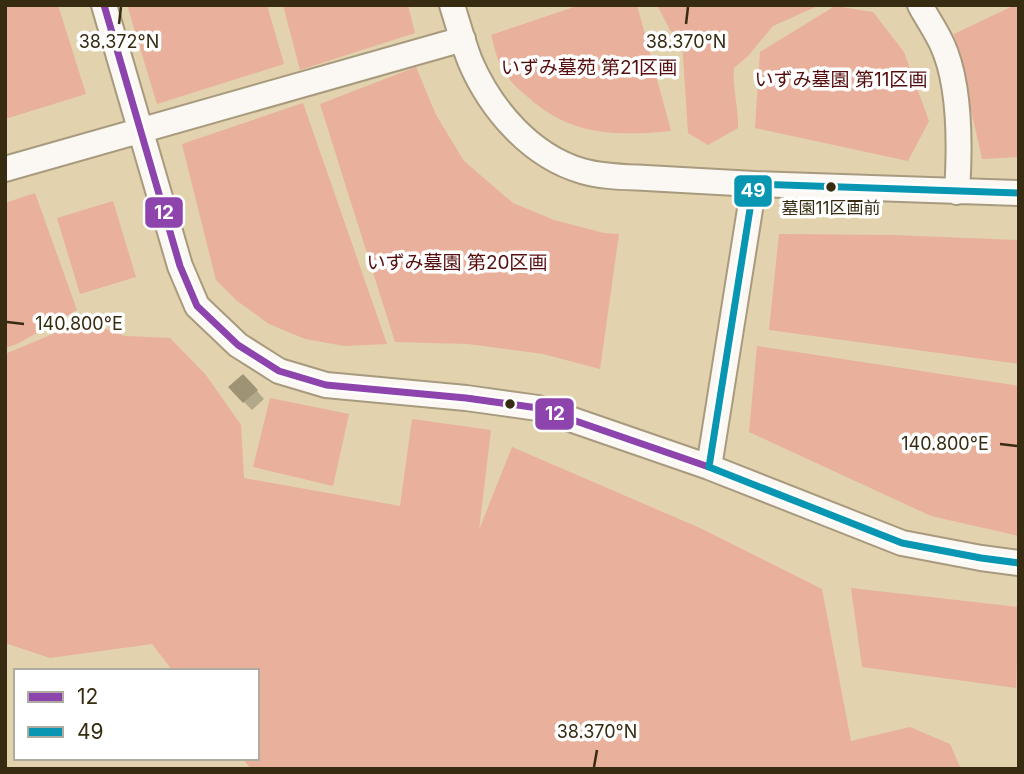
<svg xmlns="http://www.w3.org/2000/svg" width="1024" height="774" viewBox="0 0 1024 774" font-family="Inter,'Noto Sans JP',sans-serif">
  <style>
    .green { fill: #e9b09b }
    .shadow { fill: #0003 }
    .building { fill: #9f9376 }
    .lines { fill: none; stroke-linecap: round; stroke-linejoin: round }
    .tertiary-casing { stroke: #a79a7e; stroke-width: 28 }
    .tertiary { stroke: #fbf8f3; stroke-width: 24 }
    .bus-1-casing { stroke: #fff; stroke-width: 12 }
    .bus-2-casing { stroke: #fff; stroke-width: 12 }
    .bus-1 { stroke: #8e44ad; stroke-width: 7 }
    .bus-2 { stroke: #0896b2; stroke-width: 7 }
    .ticks { fill: none; stroke: #372c11; stroke-width: 2.5 }
    .bus-dot { fill: #372c11; stroke: #fff; stroke-width: 2.5 }
    .labels { text-anchor: middle; stroke-width: 7; stroke-linejoin: round; paint-order: stroke }
    .bus-label { font-size: 17px; fill: #372c11; stroke: #fff }
    .park-label { font-size: 19px; fill: #560d0d; stroke: #fff }
    .ticks-label { font-size: 18px; text-anchor: middle; fill: #372c11; stroke: #fff; stroke-width: 7; stroke-linejoin: round; paint-order: stroke }
    .line-badge { stroke: #fff; stroke-width: 2.5 }
    .badge-label { font-size: 19px; text-anchor: middle; font-weight: bold; fill: #fff }
  </style>
  <rect width="100%" height="100%" fill="#e2d2ae"/>
  <!-- green -->
  <path class="green" d="M5 5H58L86 94 5 119Z
    M127 5H267L284 64 157 104Z
    M283 5H408L415 33 300 70Z
    M580 5H637L671 131C617 136 571 136 529 98 518 89 507 79 501 66 496 57 494 45 491 35Z
    M657 5H820L773 26 748 56 734 68C732 89 739 108 738 128L708 145 688 133 682 41 670 30Z
    M1015 5H1019V157L982 159 954 34Z
    M835 6 873 12 904 52 929 121 908 161 755 128 760 52Z
    M416 67 436 115 464 161 513 203 554 220 604 233 619 234 600 369 543 354 468 344 395 342 320 104Z
    M303 103 387 344 344 346 305 339 269 324 236 300 216 280 182 144Z
    M35 193 77 310 17 344 5 348V203Z
    M113 201 136 277 80 294 57 218Z
    M779 234 893 235 1019 240V364L769 330Z
    M84 321 125 336 170 338 206 375 241 425 244 478 400 506 412 419 491 430 479 530 512 447 700 528 822 589 851 741 910 727 950 744 961 769H251L242 758H257V671H173L152 644 50 658 5 643V354Z
    M757 346 1019 386V536L931 516 749 432Z
    M270 398 349 414 333 486 253 467Z
    M851 588 1019 607 1016 688 862 667Z"/>
  <!-- shadow -->
  <path class="shadow" d="M251 384 264 399 252 410 244 402Z"/>
  <!-- building -->
  <path class="building" d="M243 374 258 390 243 403 228 387Z"/>
  <g class="lines">
    <!-- tertiary casing -->
    <g class="tertiary-casing">
      <path id="tertiary" d="M104 5 180 266 197 306 238 345 279 371 326 385 466 398 538 408 709 467
        M452 5C458 24 463 43 470 61 491 110 531 156 582 171 602 177 625 177 646 178 682 180 718 182 754 184
        M920 5C927 18 936 31 942 44 961 85 960 147 957 192
        M5 169 463 39
        M1019 193 754 184 709 467 902 543 981 558 1019 563"/>
    </g>
    <!-- tertiary -->
    <use href="#tertiary" class="tertiary"/>
    <!-- bus-1 casing -->
    <g class="bus-1-casing">
      <path id="bus-1" d="M104 5 180 266 197 306 238 345 279 371 326 385 466 398 538 408 709 467"/>
    </g>
    <!-- bus-2 casing -->
    <g class="bus-2-casing">
      <path id="bus-2" d="M1019 193 754 184 709 467 902 543 981 558 1019 563"/>
    </g>
    <!-- bus-1 -->
    <use href="#bus-1" class="bus-1"/>
    <!-- bus-2 -->
    <use href="#bus-2" class="bus-2"/>
  </g>
  <!-- ticks -->
  <path class="ticks" d="M119 24 121 7M686 24 688 7M7 322 24 324M1000 444 1017 446M594 767 597 750"/>
  <!-- markers -->
  <g class="bus-dot">
    <circle cx="831" cy="187" r="6"/>
    <circle cx="510" cy="404" r="6"/>
  </g>
  <g class="labels">
    <!-- bus labels -->
    <g class="bus-label">
      <text x="831" y="214">墓園11区画前</text>
    </g>
    <!-- park labels -->
    <g class="park-label">
      <text x="589" y="74">いずみ墓苑 第21区画</text>
      <text x="841" y="86">いずみ墓園 第11区画</text>
      <text x="457" y="269">いずみ墓園 第20区画</text>
    </g>
  </g>
  <g class="ticks-label">
    <text x="119" y="48">38.372°N</text>
    <text x="686" y="48">38.370°N</text>
    <text x="79" y="330">140.800°E</text>
    <text x="945" y="450">140.800°E</text>
    <text x="597" y="738">38.370°N</text>
  </g>
  <g class="line-badge">
    <rect x="733" y="174" width="40" height="34" rx="7" fill="#0896b2"/>
    <rect x="144" y="196" width="40" height="33" rx="7" fill="#8e44ad"/>
    <rect x="534" y="397" width="41" height="34" rx="7" fill="#8e44ad"/>
  </g>
  <g class="badge-label">
    <text x="753" y="197">49</text>
    <text x="164" y="219">12</text>
    <text x="555" y="420">12</text>
  </g>
  <!-- border -->
  <rect width="1024" height="774" fill="none" stroke="#372c11" stroke-width="14"/>
  <!-- legend -->
  <rect x="14" y="669" width="245" height="91" fill="#ffffff" stroke="#afaba0" stroke-width="2"/>
  <rect x="28" y="692" width="35" height="10" fill="#8e44ad" stroke="#afaba0" stroke-width="2"/>
  <text x="77" y="704" font-size="21" fill="#372c11">12</text>
  <rect x="28" y="727" width="35" height="10" fill="#0896b2" stroke="#afaba0" stroke-width="2"/>
  <text x="77" y="739" font-size="21" fill="#372c11">49</text>
</svg>
